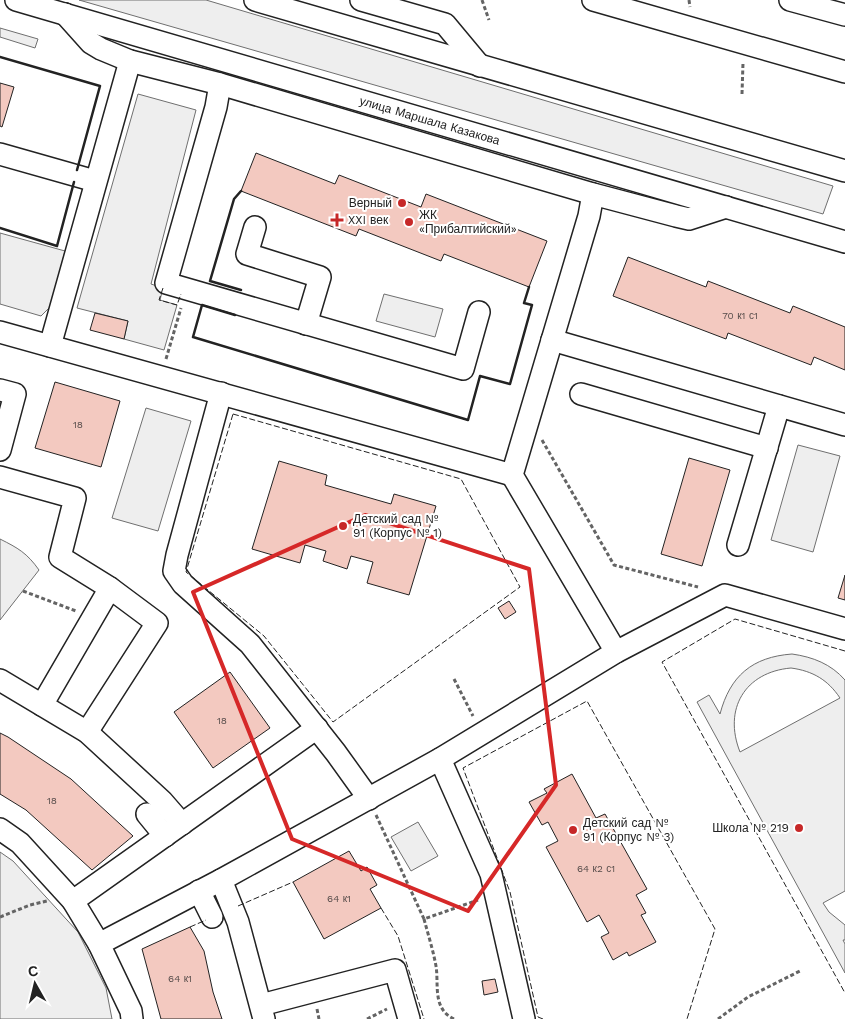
<svg xmlns="http://www.w3.org/2000/svg" width="845" height="1019" viewBox="0 0 845 1019" font-family="'Work Sans',sans-serif">
  <style>
    .green { fill: #eee; stroke: #6f6f6f; fill-rule: evenodd }
    .building { fill: #f3c9c0; stroke: #222 }
    .lines { fill: none; stroke-linecap: round; stroke-linejoin: round }
    .minor-casing { stroke: #222; stroke-width: 24 }
    .path { stroke: #646464; stroke-width: 3; stroke-dasharray: 4 2.5; stroke-linecap: butt }
    .minor { stroke: #fff; stroke-width: 21 }
    .fence { stroke: #222; stroke-width: 1; stroke-dasharray: 6 2.5; stroke-linecap: butt }
    .wall { stroke: #222; stroke-width: 2.5 }
    .marked { fill: none; stroke: #d62828; stroke-width: 4; stroke-linejoin: round }
    .poi-dot { fill: #c62828; stroke: #fff; stroke-width: 2 }
    .labels { text-anchor: middle; stroke-width: 4; stroke-linejoin: round; paint-order: stroke }
    .number-label { font-size: 10px; fill: #564c4a }
    .street-label { font-size: 12px; fill: #222; stroke: #fff }
    .poi-label { font-size: 12px; fill: #222; stroke: #fff; text-anchor: start }
  </style>
  <rect width="100%" height="100%" fill="#fff"/>
  <!-- green -->
  <path class="green" d="M79 0H206L833 186 823 214Z
    M0 28 38 39 35 48 0 37Z
    M138 94 196 110 151 284 163 288 160 300 177 305 164 350 124 339 128 321 77 308Z
    M0 233 65 251 51 306 41 316 0 304Z
    M384 294 443 309 435 337 376 321Z
    M146 408 191 421 158 531 112 518Z
    M798 445 840 456 813 552 771 540Z
    M0 539C18 548 27 553 39 570L0 620Z
    M792 654C813 657 831 664 845 680V891L823 903 829 912 845 925V940H843L845 944V973L697 702 709 695 720 714C730 676 752 657 792 654ZM791 668C813 671 828 680 840 698L740 752C723 709 745 672 791 668Z
    M418 822 438 856 411 871 391 837Z
    M0 852 13 861 78 932 106 988 112 1019H0Z"/>
  <!-- building -->
  <path class="building" d="M0 83 14 87 2 127 0 126Z
    M256 153 335 184 339 175 421 207 426 194 547 241 529 287 444 254 441 261 359 229 356 236 241 191Z
    M628 257 706 287 708 281 790 313 793 306 845 327V370L814 357 811 365 728 333 726 339 613 296Z
    M95 313 128 321 124 339 90 330Z
    M55 382 120 401 101 467 35 448Z
    M689 458 730 470 702 566 661 554Z
    M279 461 327 475 325 485 391 504 394 494 436 506 409 595 367 583 373 562 351 556 347 569 323 561 326 551 305 545 300 563 252 549Z
    M845 575V600L838 598Z
    M509 601 516 612 505 619 498 608Z
    M230 672 270 728 213 768 174 712Z
    M0 733 8 737 71 779 133 836 92 870 26 810 0 794Z
    M572 774 596 818 605 814 647 889 636 895 646 913 641 915 656 942 629 956 627 952 613 960 601 937 609 933 599 915 587 922 546 847 558 841 548 822 542 825 529 802 547 793 544 789Z
    M349 851 361 871 367 867 377 885 370 889 381 908 324 939 293 882Z
    M190 927 204 951 213 992 222 1019H161L142 949Z
    M495 979 498 992 484 995 482 981Z"/>
  <g class="lines">
    <!-- minor casing -->
    <g class="minor-casing">
      <g id="minor">
        <path id="s1" d="M16 0 845 242"/>
        <path d="M255 0 845 171"/>
        <path d="M361 0 445 24 480 66"/>
        <path d="M593 0 845 72"/>
        <path d="M790 0 845 15"/>
        <path d="M65 14 91 43 101 49 130 61 220 84 593 194 676 216 689 219 726 207"/>
        <path d="M220 84 216 107 166 283 463 369 479 312"/>
        <path d="M0 154 95 181"/>
        <path d="M593 194 589 216 512 475 616 652"/>
        <path d="M255 227 247 254 320 277 306 324"/>
        <path d="M0 332 512 475"/>
        <path d="M552 340 845 425"/>
        <path d="M50 346 130 61"/>
        <path d="M0 390 15 394 0 450"/>
        <path d="M221 393 177 555 174 571 183 584 250 644 336 753 369 799"/>
        <path d="M581 394 767 448"/>
        <path d="M0 477 75 498 60 557 110 588 157 623 87 732"/>
        <path d="M738 545 779 406"/>
        <path d="M0 680 87 732 162 801 182 824"/>
        <path d="M42 705 110 588"/>
        <path d="M440 759 491 874 524 1019"/>
        <path d="M147 814 165 836"/>
        <path d="M0 829 20 843 73 901 99 944"/>
        <path d="M221 880 238 922 264 1019"/>
        <path d="M199 891 212 917"/>
        <path d="M73 901 317 728"/>
        <path d="M261 1005 395 970 409 1019"/>
        <path d="M132 1019 131 1011 99 944 221 880 440 759 616 652 725 595 845 629"/>
      </g>
    </g>
    <!-- path -->
    <path class="path" d="M482 0 489 20
      M689 0 690 7
      M742 94 743 63
      M166 359 181 308
      M542 440 614 565 698 587
      M23 591 76 611
      M454 679 473 716
      M376 815 424 919 478 900
      M0 917 30 905 47 901
      M424 919C428 934 433 950 436 966 439 984 432 1009 454 1019
      M317 1009 319 1019
      M367 1019 387 1009
      M718 1019 748 997 800 971"/>
    <!-- minor -->
    <use href="#minor" class="minor"/>
    <!-- fence -->
    <path class="fence" d="M163 288 159 300 177 305 181 294
      M233 414 461 479 520 587 333 722 264 636 186 572Z
      M845 651 735 619 662 662 845 993
      M238 906 293 882
      M381 908 398 936 424 1019
      M190 927 206 920
      M543 1019 538 1017 510 892 463 768 587 701 715 929 687 1019"/>
    <!-- wall -->
    <path class="wall" d="M0 57 100 86 77 170
      M0 228 57 246 74 182
      M241 290 210 281 234 199 241 191
      M235 315 202 305 193 337 468 420 480 376 510 384 532 305 524 303 529 287"/>
  </g>
  <!-- marked area -->
  <path class="marked" d="M365 515 529 569 556 785 468 911 292 839 193 592Z"/>
  <!-- markers -->
  <g class="poi-dot">
    <circle cx="402" cy="203" r="5"/>
    <path d="M334.5 212.5h5v5h5v5h-5v5h-5v-5h-5v-5h5z"/>
    <circle cx="409" cy="222" r="5"/>
    <circle cx="343" cy="526" r="5"/>
    <circle cx="799" cy="828" r="5"/>
    <circle cx="573" cy="830" r="5"/>
  </g>
  <g class="labels">
    <!-- number labels -->
    <g class="number-label">
      <text x="740" y="319">70 к1 с1</text>
      <text x="78" y="428">18</text>
      <text x="222" y="724">18</text>
      <text x="52" y="804">18</text>
      <text x="596" y="872">64 к2 с1</text>
      <text x="339" y="902">64 к1</text>
      <text x="180" y="982">64 к1</text>
    </g>
    <!-- street labels -->
    <g class="street-label">
      <text dy="4" stroke="none"><textPath href="#s1" startOffset="431">улица Маршала Казакова</textPath></text>
    </g>
    <!-- poi labels -->
    <g class="poi-label">
      <text x="392" y="207" text-anchor="end">Верный</text>
      <text x="419" y="219">ЖК<tspan x="419" dy="14">«Прибалтийский»</tspan></text>
      <text x="348" y="224">XXI век</text>
      <text x="353" y="523">Детский сад №<tspan x="353" dy="14">91 (Корпус № 1)</tspan></text>
      <text x="583" y="827">Детский сад №<tspan x="583" dy="14">91 (Корпус № 3)</tspan></text>
      <text x="789" y="832" text-anchor="end">Школа № 219</text>
    </g>
  </g>
  <!-- north arrow -->
  <g transform="translate(35 984) rotate(352)" stroke="#ffffff" stroke-width="4" paint-order="stroke">
  <path d="M0-4L9 19L0 12L-9 19Z" fill="#222222"/>
  <text y="-8" font-size="14" font-weight="bold" text-anchor="middle" fill="#222222">С</text>
  </g>
</svg>
